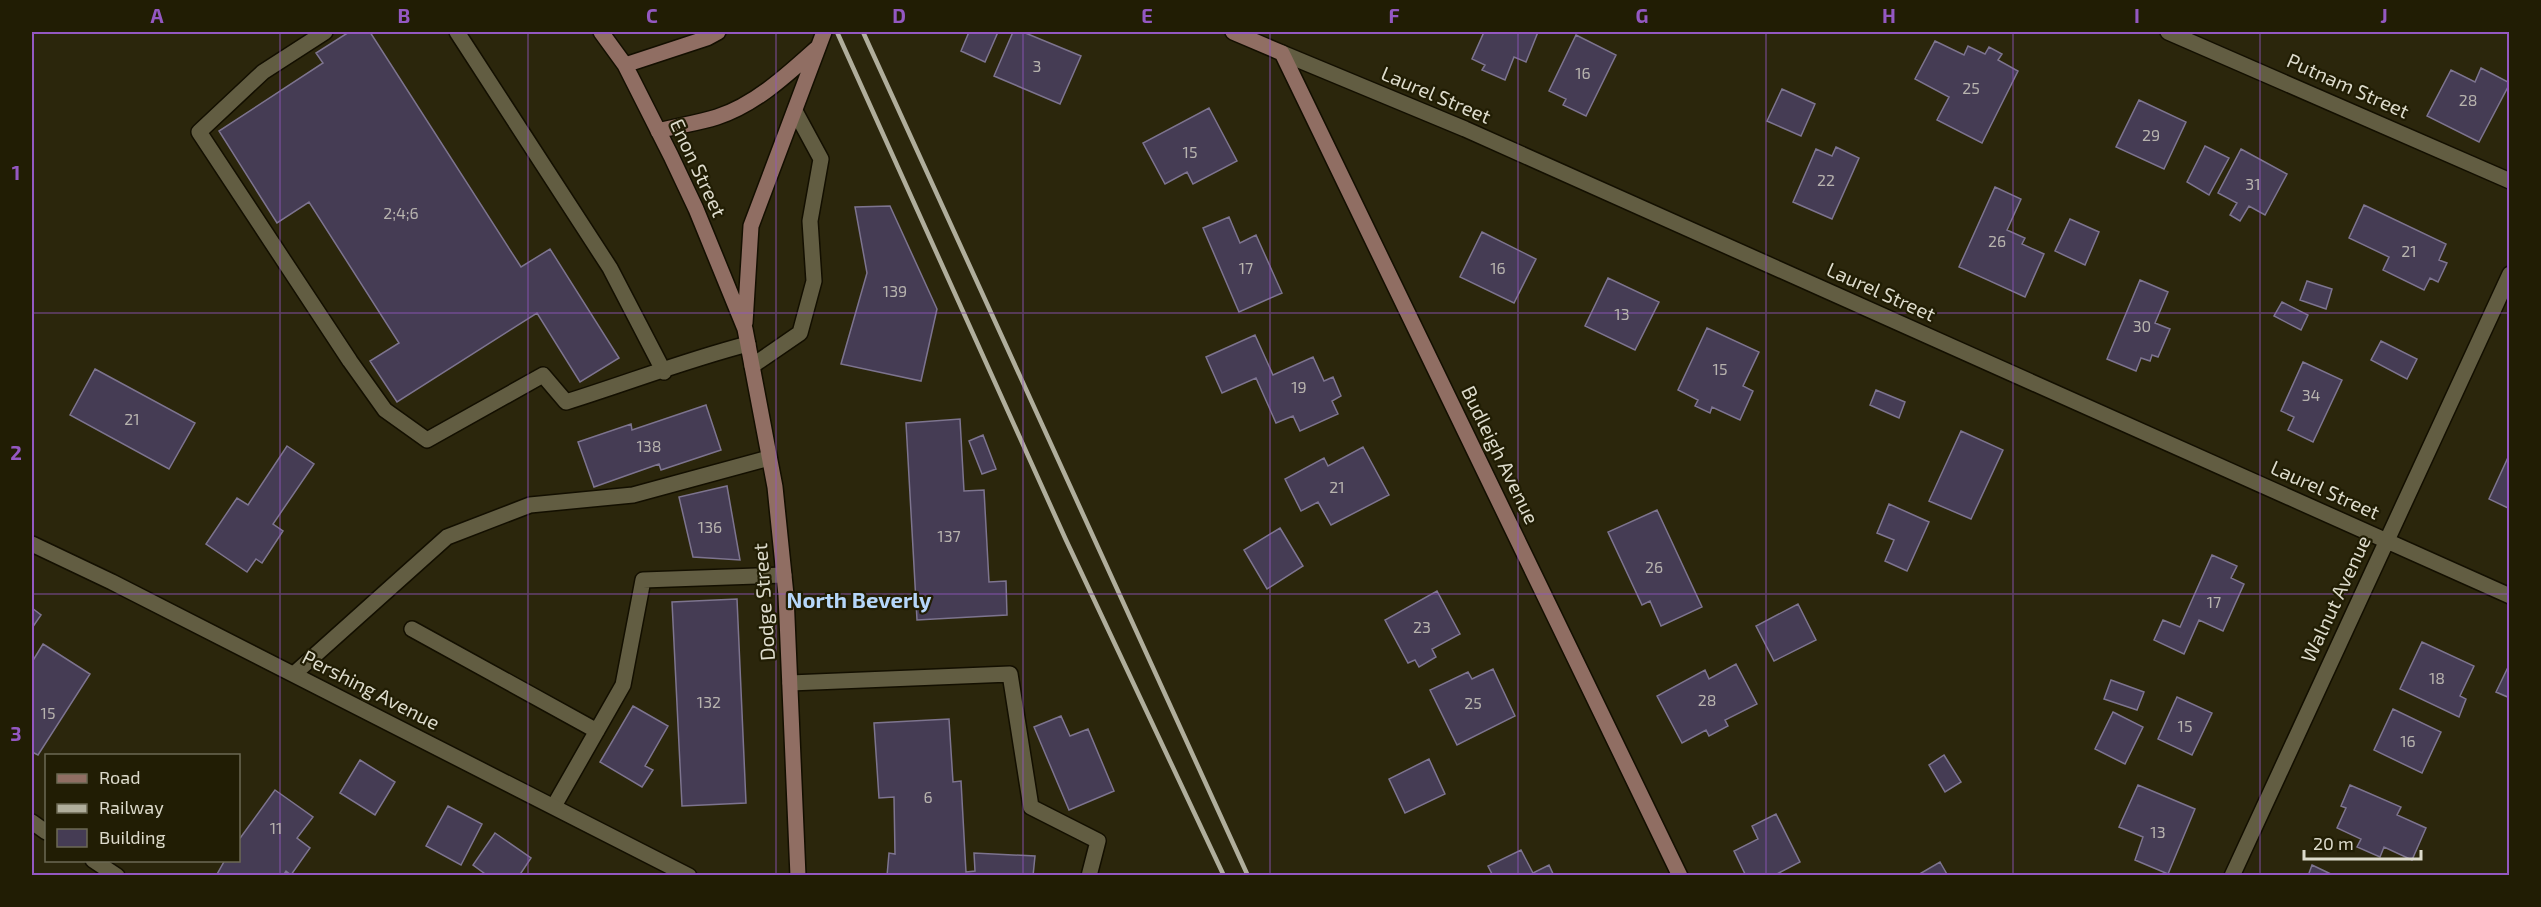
<svg xmlns="http://www.w3.org/2000/svg" width="2541" height="907" viewBox="0 0 2541 907" font-family="'Exo 2',sans-serif">
  <style>
    .building { fill: #453c54; stroke: #7d748f; stroke-width: 1.5 }
    .lines { fill: none; stroke-linecap: round; stroke-linejoin: round }
    .lane-casing { stroke: #130f00; stroke-width: 18 }
    .street-casing { stroke: #130f00; stroke-width: 18 }
    .secondary-casing { stroke: #130f00; stroke-width: 18 }
    .lane { stroke: #625d42; stroke-width: 15 }
    .street { stroke: #625d42; stroke-width: 15 }
    .secondary { stroke: #906e63; stroke-width: 15 }
    .rail { stroke: #b0ae9c; stroke-width: 4.5 }
    .grid { fill: none; stroke: #9458c2; stroke-width: 1.5; stroke-opacity: 0.55 }
    .labels { text-anchor: middle; stroke-width: 4.5; stroke-linejoin: round; paint-order: stroke }
    .number-label { font-size: 16px; fill: #b7b3ae }
    .street-label { font-size: 20px; fill: #dddbcc; stroke: #211d04 }
    .quarter-label { font-size: 22px; font-weight: bold; fill: #b6d7fa; stroke: #211d04 }
    .neatline { fill: none; stroke: #9458c2; stroke-width: 2 }
    .grid-label { font-size: 20px; text-anchor: middle; font-weight: bold; fill: #9458c2 }
  </style>
  <rect width="100%" height="100%" fill="#2b260c"/>
  <!-- building -->
  <path class="building" d="M349 32H370L521 267 550 249 619 358 580 382 537 313 397 402 370 361 399 343 309 202 277 223 219 131 323 63 316 53Z
    M969 32H998L985 62 961 51Z
    M1013 32H1023L1081 56 1060 104 994 76Z
    M1484 32H1538L1526 62 1514 57 1505 80 1482 70 1485 65 1472 59Z
    M1576 35 1616 55 1586 116 1563 105 1566 99 1549 91Z
    M1935 41 1964 55 1968 46 1985 54 1989 47 2002 54 1998 60 2018 71 1982 143 1937 120 1949 97 1915 79Z
    M2481 68 2510 83 2479 142 2427 116 2451 70 2475 82Z
    M1782 89 1815 104 1801 136 1767 121Z
    M2139 100 2186 122 2164 169 2116 147Z
    M1209 108 1237 161 1193 184 1187 172 1165 184 1143 143Z
    M2205 146 2229 158 2209 195 2187 182Z
    M1836 147 1859 158 1832 219 1793 202 1816 149 1832 156Z
    M2241 149 2287 174 2265 215 2249 206 2240 221 2230 215 2237 203 2218 193Z
    M1995 187 2021 199 2007 230 2025 238 2022 244 2044 254 2025 297 1959 267Z
    M2364 205 2446 244 2439 260 2447 263 2438 282 2430 278 2424 290 2383 270 2389 257 2349 238Z
    M890 206 937 309 921 381 841 364 867 273 855 207Z
    M1229 217 1240 243 1256 235 1282 293 1239 312 1203 228Z
    M2070 219 2099 232 2085 265 2055 251Z
    M1482 232 1536 259 1514 303 1460 277Z
    M1608 278 1659 302 1635 350 1585 326Z
    M2140 280 2168 292 2155 323 2170 329 2158 357 2152 355 2150 361 2141 358 2136 371 2107 359Z
    M2307 281 2332 289 2326 309 2300 300Z
    M2282 302 2308 315 2301 330 2274 316Z
    M1707 328 1759 352 1743 386 1753 391 1740 420 1712 407 1710 413 1695 406 1698 400 1678 390Z
    M1255 335 1273 375 1313 357 1324 381 1333 377 1341 396 1332 401 1338 414 1300 431 1293 416 1276 423 1256 378 1222 393 1206 357Z
    M2381 341 2417 359 2407 379 2371 360Z
    M2303 362 2342 380 2313 442 2288 430 2294 417 2281 411Z
    M95 369 195 423 169 469 70 415Z
    M1876 390 1905 402 1899 418 1870 405Z
    M706 405 721 450 661 470 659 464 594 487 578 442 631 424 632 430Z
    M960 419 964 491 984 490 989 582 1006 581 1007 615 917 620 906 423Z
    M1961 431 2003 450 1971 519 1929 501Z
    M983 435 996 469 982 474 969 441Z
    M287 446 314 464 273 524 283 531 262 563 256 559 247 572 206 544 237 498 248 505Z
    M1363 447 1389 495 1331 525 1318 502 1301 511 1285 479 1324 458 1328 466Z
    M2510 453V509L2489 499Z
    M727 486 740 560 693 557 679 497Z
    M1889 504 1929 522 1907 571 1885 561 1894 540 1877 533Z
    M1657 510 1702 607 1661 626 1650 601 1642 605 1608 532Z
    M1280 528 1303 566 1267 589 1244 550Z
    M2212 555 2237 566 2231 578 2244 584 2223 631 2199 620 2184 654 2154 640 2163 620 2180 627Z
    M1437 591 1460 634 1432 649 1436 657 1419 667 1415 660 1408 663 1385 620Z
    M737 599 746 803 682 806 672 602Z
    M1798 604 1816 640 1774 661 1756 626Z
    M32 608 41 615 32 628Z
    M2422 642 2474 666 2460 696 2466 699 2459 717 2400 689Z
    M43 644 90 674 38 755 32 752V662Z
    M2510 663V698L2496 692Z
    M1736 664 1757 704 1725 720 1728 726 1709 736 1706 730 1682 743 1657 696 1705 670 1709 679Z
    M1493 669 1515 716 1457 745 1430 690 1468 672 1472 679Z
    M2111 680 2144 692 2137 710 2104 699Z
    M2177 697 2212 713 2192 755 2158 739Z
    M633 706 668 726 645 766 653 770 642 787 600 762Z
    M2393 709 2441 732 2422 773 2374 750Z
    M2113 712 2143 727 2125 764 2095 749Z
    M1061 716 1070 736 1088 729 1114 791 1069 810 1034 727Z
    M949 719 953 782 961 781 966 872 975 871 974 853 1035 856 1033 876H887L889 853 895 854 894 797 879 798 874 723Z
    M1944 755 1961 782 1945 792 1929 765Z
    M1429 759 1445 794 1405 813 1389 779Z
    M360 760 395 782 375 815 340 793Z
    M2138 785 2195 809 2168 874 2135 860 2143 837 2119 827Z
    M2350 785 2401 807 2397 815 2426 828 2412 860 2384 847 2380 857 2357 847 2361 839 2337 828 2346 808 2341 806Z
    M275 790 313 817 297 838 310 848 291 875 286 871 283 876H216L225 860H238V841Z
    M448 806 482 824 461 865 426 846Z
    M1776 814 1800 862 1773 876H1746L1734 851 1758 839 1752 826Z
    M495 833 531 858 519 876H488L473 865Z
    M1521 850 1533 873 1549 865 1554 876H1493L1488 866Z
    M1940 862 1948 876H1916Z
    M2312 865 2335 876H2308Z"/>
  <g class="lines">
    <!-- lane casing -->
    <g class="lane-casing">
      <path id="lane" d="M325 32 263 72 199 132 350 361 385 410 427 440 543 375 566 402C627 383 686 360 748 344
        M457 32 610 268 664 372
        M752 366 800 333 814 281 810 221 821 159 795 111
        M412 629 597 731
        M294 674 447 537 530 505 633 495 769 458
        M554 806 623 685 643 580 784 575"/>
    </g>
    <!-- street casing -->
    <g class="street-casing">
      <path id="street" d="M2168 32 2510 181
        M1282 53 1465 129 2510 596
        M32 544 112 582 689 876
        M790 683 1010 674 1031 807 1098 841 1089 876
        M32 822 46 832
        M93 860 117 876
        M2232 876 2510 274"/>
    </g>
    <!-- secondary casing -->
    <g class="secondary-casing">
      <path id="secondary" d="M601 32 625 65 671 156 696 209 745 329 775 487 786 595 798 876
        M1233 32 1282 53 1680 876
        M625 65 707 38 718 32
        M658 131C677 126 698 123 717 117 755 105 788 74 817 48
        M745 323 751 226 824 32"/>
    </g>
    <!-- lane -->
    <use href="#lane" class="lane"/>
    <!-- street -->
    <use href="#street" class="street"/>
    <!-- secondary -->
    <use href="#secondary" class="secondary"/>
    <!-- rail -->
    <path class="rail" d="M837 32 1066 540 1224 876
      M863 32 1248 876"/>
  </g>
  <!-- grid -->
  <path class="grid" d="M280 32V876M528 32V876M776 32V876M1023 32V876M1270 32V876M1518 32V876M1766 32V876M2013 32V876M2260 32V876M32 313H2510M32 594H2510"/>
  <g class="labels">
    <!-- number labels -->
    <g class="number-label">
      <text x="1037" y="72">3</text>
      <text x="1583" y="79">16</text>
      <text x="1971" y="94">25</text>
      <text x="2468" y="106">28</text>
      <text x="2151" y="141">29</text>
      <text x="1190" y="158">15</text>
      <text x="1826" y="186">22</text>
      <text x="2253" y="190">31</text>
      <text x="401" y="219">2;4;6</text>
      <text x="1997" y="247">26</text>
      <text x="2409" y="257">21</text>
      <text x="1246" y="274">17</text>
      <text x="1498" y="274">16</text>
      <text x="895" y="297">139</text>
      <text x="1622" y="320">13</text>
      <text x="2142" y="332">30</text>
      <text x="1720" y="375">15</text>
      <text x="1299" y="393">19</text>
      <text x="2311" y="401">34</text>
      <text x="132" y="425">21</text>
      <text x="649" y="452">138</text>
      <text x="1337" y="493">21</text>
      <text x="710" y="533">136</text>
      <text x="949" y="542">137</text>
      <text x="1654" y="573">26</text>
      <text x="2214" y="608">17</text>
      <text x="1422" y="633">23</text>
      <text x="2437" y="684">18</text>
      <text x="1707" y="706">28</text>
      <text x="709" y="708">132</text>
      <text x="1473" y="709">25</text>
      <text x="48" y="719">15</text>
      <text x="2185" y="732">15</text>
      <text x="2408" y="747">16</text>
      <text x="928" y="803">6</text>
      <text x="276" y="834">11</text>
      <text x="2158" y="838">13</text>
    </g>
    <!-- street labels -->
    <g class="street-label">
      <text transform="translate(2348 86) rotate(24)" y="7">Putnam Street</text>
      <text transform="translate(1436 95) rotate(23)" y="7">Laurel Street</text>
      <text transform="translate(698 168) rotate(65)" y="7">Enon Street</text>
      <text transform="translate(1881 292) rotate(24)" y="7">Laurel Street</text>
      <text transform="translate(1500 455) rotate(64)" y="7">Budleigh Avenue</text>
      <text transform="translate(2325 490) rotate(24)" y="7">Laurel Street</text>
      <text transform="translate(2336 599) rotate(-65)" y="7">Walnut Avenue</text>
      <text transform="translate(764 602) rotate(-94)" y="7">Dodge Street</text>
      <text transform="translate(371 690) rotate(27)" y="7">Pershing Avenue</text>
    </g>
    <!-- quarter labels -->
    <g class="quarter-label">
      <text x="859" y="608">North Beverly</text>
    </g>
  </g>
  <!-- border -->
  <rect width="2541" height="907" fill="none" stroke="#211d04" stroke-width="66"/>
  <!-- legend -->
  <rect x="45" y="754" width="195" height="108" fill="#211d04" stroke="#6c6954" stroke-width="1.5"/>
  <rect x="57" y="774" width="30" height="9" fill="#906e63" stroke="#6c6954" stroke-width="1.5"/>
  <text x="99" y="784" font-size="18" fill="#dddbcc">Road</text>
  <rect x="57" y="804" width="30" height="9" fill="#b0ae9c" stroke="#6c6954" stroke-width="1.5"/>
  <text x="99" y="814" font-size="18" fill="#dddbcc">Railway</text>
  <rect x="57" y="829" width="30" height="18" fill="#453c54" stroke="#6c6954" stroke-width="1.5"/>
  <text x="99" y="844" font-size="18" fill="#dddbcc">Building</text>
  <!-- scale -->
  <path d="M2304 850v9h117v-9" fill="none" stroke="#dddbcc" stroke-width="3"/>
  <text x="2313" y="850" font-size="18" fill="#dddbcc" stroke="#211d04" stroke-width="4.5" paint-order="stroke">20 m</text>
  <rect x="33" y="33" width="2475" height="841" class="neatline"/>
  <g class="grid-label">
    <text x="157" y="23">A</text>
    <text x="404" y="23">B</text>
    <text x="652" y="23">C</text>
    <text x="899" y="23">D</text>
    <text x="1147" y="23">E</text>
    <text x="1394" y="23">F</text>
    <text x="1642" y="23">G</text>
    <text x="1889" y="23">H</text>
    <text x="2137" y="23">I</text>
    <text x="2384" y="23">J</text>
    <text x="16" y="180">1</text>
    <text x="16" y="460">2</text>
    <text x="16" y="741">3</text>
  </g>
</svg>
